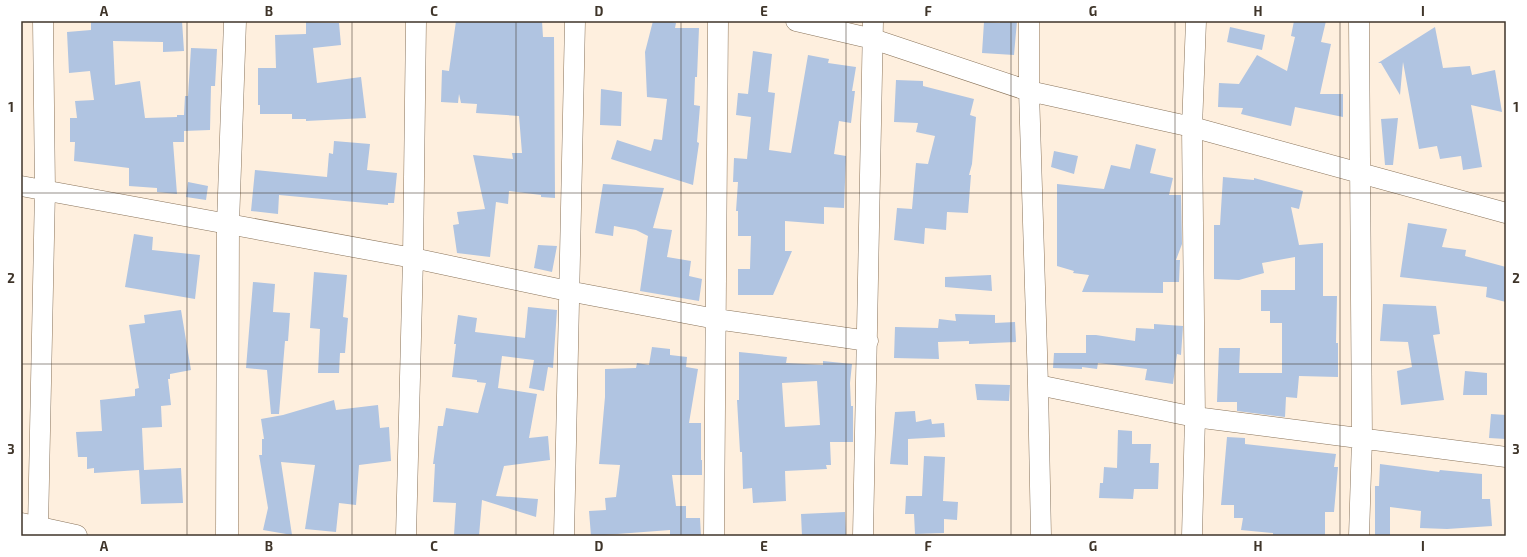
<svg xmlns="http://www.w3.org/2000/svg" width="1527" height="557" viewBox="0 0 1527 557" font-family="'Exo 2',sans-serif">
  <style>
    .building { fill: #b0c4e1; fill-rule: evenodd }
    .lines { fill: none; stroke-linecap: round; stroke-linejoin: round }
    .minor-casing { stroke: #8a745b; stroke-width: 21 }
    .tertiary-casing { stroke: #8a745b; stroke-width: 23 }
    .minor { stroke: #fff; stroke-width: 20 }
    .tertiary { stroke: #fff; stroke-width: 22 }
    .grid { fill: none; stroke: #3f352a; stroke-width: 1; stroke-opacity: 0.55 }
    .neatline { fill: none; stroke: #3f352a; stroke-width: 1.5 }
    .grid-label { font-size: 13px; text-anchor: middle; font-weight: bold; fill: #3f352a }
  </style>
  <rect width="100%" height="100%" fill="#feefde"/>
  <!-- building -->
  <path class="building" d="M91 21H182L184 51 163 52V42L113 41 115 85 140 81 145 118 177 117V115H184L185 96H188L191 48 217 49 215 86H211L210 130 184 131V142H173L177 194 157 192V188L129 186V168L74 161 75 142H70V118H77L75 101 94 100 90 71 69 73 67 32 91 30Z
    M456 21H542L543 37H554L555 198 541 197V195L509 191 508 204 496 202 490 257 457 253 453 225 459 224 457 212 485 209 473 155 513 159 512 153H522L519 116 476 113 477 104 461 103 459 94 458 103 441 102 442 70 449 71Z
    M653 21H668L676 23 675 28H699L697 77H695L694 105 700 106 697 142 699 143 693 185 611 159 617 140 651 151 654 139 662 140 667 99 647 97 645 52Z
    M1000 21H1017L1014 55 982 53 984 22 1000 23Z
    M1294 21H1326L1321 42 1331 44 1320 94H1343V117L1295 107 1291 126 1241 114 1243 108 1218 107 1219 83 1239 84 1257 55 1287 71 1295 37 1291 36Z
    M306 22 339 23 341 45 313 48 317 83 361 77 366 118 306 121V119H292V114H260V105H258V68H276L275 35 306 34Z
    M1230 27 1265 35 1262 50 1227 42Z
    M1435 27 1443 68 1470 66 1472 75 1495 70 1502 112 1471 105 1482 167 1463 170 1461 156 1440 159 1437 146 1419 149 1403 62 1400 95 1381 63H1378Z
    M753 51 772 54 768 92 775 93 769 150 791 153 808 55 829 59 828 63 856 67 852 91H855L851 123 839 121 834 154 846 156 844 208 824 207V224L785 221V251H792L773 295H738V269H750L751 236H738V211H736L738 182H733L734 158 747 159 751 117 736 115 738 93 748 94Z
    M896 80 923 81V86L974 99 970 115 976 117 972 164 969 175H971L968 213 947 212 946 230 925 228 924 244 894 240 897 208 912 209 916 163 928 164 935 136 916 132 918 123 894 122Z
    M601 89 622 92 621 126 600 125Z
    M1398 118 1393 165H1385L1381 119Z
    M334 141 370 144 367 170 397 173 394 203H388V205L279 195 278 214 251 211 255 170 327 177 329 153 333 154Z
    M1136 144 1156 149 1150 173 1173 178 1169 195H1181L1182 244 1176 260H1180L1179 282H1163V293L1082 292 1089 275 1073 273 1074 271 1057 266V184L1104 189 1111 165 1130 169Z
    M1054 151 1078 156 1074 174 1051 167Z
    M1223 177 1254 180V178L1303 191 1299 209 1291 207 1299 245 1323 243V296H1337L1336 343H1338V377L1299 376 1297 398 1286 397 1285 417 1237 411V402H1217L1219 348H1240L1239 373H1282V323H1270V311H1261V290H1295V257L1262 263 1264 273 1239 280 1214 279V225H1220Z
    M188 182 208 186 206 200 186 197Z
    M603 184 664 188 653 228 672 230 667 257 691 261 689 276 702 279 699 301 640 291 648 236 636 230 614 226 613 236 595 233Z
    M1408 223 1447 229 1442 247 1466 250 1465 256 1506 267V302L1486 297 1487 287 1400 277Z
    M134 234 153 237 152 250 200 255 195 299 125 287Z
    M538 245 557 246 552 272 534 268Z
    M314 272 347 275 343 317 348 318 345 353H340L339 373H318L320 329 310 328Z
    M991 275 992 291 945 287V277Z
    M253 282 275 284 273 312 290 313 288 341H285L279 414H271L267 370 246 368Z
    M1383 304 1436 306 1440 334 1433 335 1444 400 1401 405 1397 371 1412 367 1408 342 1380 341Z
    M528 307 557 310 553 368 548 367 544 391 529 388 534 360 502 356 498 388 537 394 529 438 548 436 550 460 504 466 496 496 538 499 536 517 482 500 479 536 454 535 456 503 433 502 435 464H433L438 426H443L446 408 478 413 486 383 477 382V380L452 377 456 344H454L458 315 477 318 475 332 525 338Z
    M181 310 191 370 170 374V379H168L171 405 161 406 162 427 142 428 144 470 181 468 183 503 141 504 139 470 94 473V468L87 469V457H78L76 432 102 431 100 400 135 396V389L139 388 129 325 145 323 144 315Z
    M955 314 995 315V323L1015 322 1016 342 969 344V341L938 342 939 359 894 358 895 327 938 328 939 319 956 321Z
    M1154 324 1183 326 1181 355 1177 354 1173 384 1145 380 1147 369 1098 363 1097 369 1082 367V369L1053 368 1054 353H1086V335H1096L1135 341 1136 328 1154 329Z
    M652 347 670 349V355L687 357 686 367 698 369 689 423H701V460H702V475H672L676 506H686V518H700L701 536H670V530L591 536 589 511 606 510 605 498 616 497 620 465 599 464 605 397V369L636 368 637 363 649 365Z
    M739 352 787 357 786 363 823 365V361L852 364 850 383 851 406H853V442H830L831 465H826L827 469 785 471 786 501 753 503 752 488 743 489 742 452H740L737 400H739ZM817 381 820 425 785 427 782 383Z
    M1465 371 1487 373V395H1463Z
    M975 384 1010 385 1009 401 977 400Z
    M334 400 336 410 378 405 380 428 389 427 391 461 359 465 356 505 339 503 336 532 305 529 315 465 281 462 292 535 263 530 268 508 259 455H262V439H264L261 419 283 415Z
    M915 411 916 422 931 419 932 424 944 423 945 437 908 439V465L890 464 895 412Z
    M1491 414 1506 415V439L1489 438Z
    M1118 430 1132 431V444H1151L1150 463H1159L1158 489H1134L1133 499 1099 498 1100 483H1103L1104 467 1117 468Z
    M1227 437 1245 438V444L1336 454 1334 467H1338L1334 512H1325V536H1273V533L1241 530 1243 518H1234V505H1221Z
    M924 456 945 457 943 501 958 502 957 520 944 519V533L915 534 914 514H905L906 496H922Z
    M1380 464 1439 472 1440 470 1482 474V499H1490L1492 526 1447 529 1420 528 1421 511 1390 507V536H1375V486H1379Z
    M845 512 846 536H802L801 514Z"/>
  <g class="lines">
    <!-- minor casing -->
    <g class="minor-casing">
      <path id="minor" d="M796 21 873 39 1029 91 1192 127 1506 213
        M1029 21V91L1038 385 1041 536
        M1359 21 1362 439 1359 536
        M21 186 413 258 568 291 716 319 868 341
        M1038 385 1195 417 1506 457
        M38 528 45 190 43 21
        M406 536 413 258 416 21
        M564 536 575 21
        M714 536 718 21
        M863 536 873 21
        M1192 536 1195 417 1192 127 1196 21"/>
    </g>
    <!-- tertiary casing -->
    <g class="tertiary-casing">
      <path id="tertiary" d="M21 524 76 536
        M227 536 228 224 235 21"/>
    </g>
    <!-- minor -->
    <use href="#minor" class="minor"/>
    <!-- tertiary -->
    <use href="#tertiary" class="tertiary"/>
  </g>
  <!-- grid -->
  <path class="grid" d="M187 21V536M352 21V536M516 21V536M681 21V536M846 21V536M1011 21V536M1175 21V536M1340 21V536M21 193H1506M21 364H1506"/>
  <!-- border -->
  <rect width="1527" height="557" fill="none" stroke="#ffffff" stroke-width="44"/>
  <rect x="22" y="22" width="1483" height="513" class="neatline"/>
  <g class="grid-label">
    <text x="104" y="16">A</text>
    <text x="269" y="16">B</text>
    <text x="434" y="16">C</text>
    <text x="599" y="16">D</text>
    <text x="764" y="16">E</text>
    <text x="928" y="16">F</text>
    <text x="1093" y="16">G</text>
    <text x="1258" y="16">H</text>
    <text x="1423" y="16">I</text>
    <text x="11" y="112">1</text>
    <text x="1516" y="112">1</text>
    <text x="11" y="283">2</text>
    <text x="1516" y="283">2</text>
    <text x="11" y="454">3</text>
    <text x="1516" y="454">3</text>
    <text x="104" y="551">A</text>
    <text x="269" y="551">B</text>
    <text x="434" y="551">C</text>
    <text x="599" y="551">D</text>
    <text x="764" y="551">E</text>
    <text x="928" y="551">F</text>
    <text x="1093" y="551">G</text>
    <text x="1258" y="551">H</text>
    <text x="1423" y="551">I</text>
  </g>
</svg>
